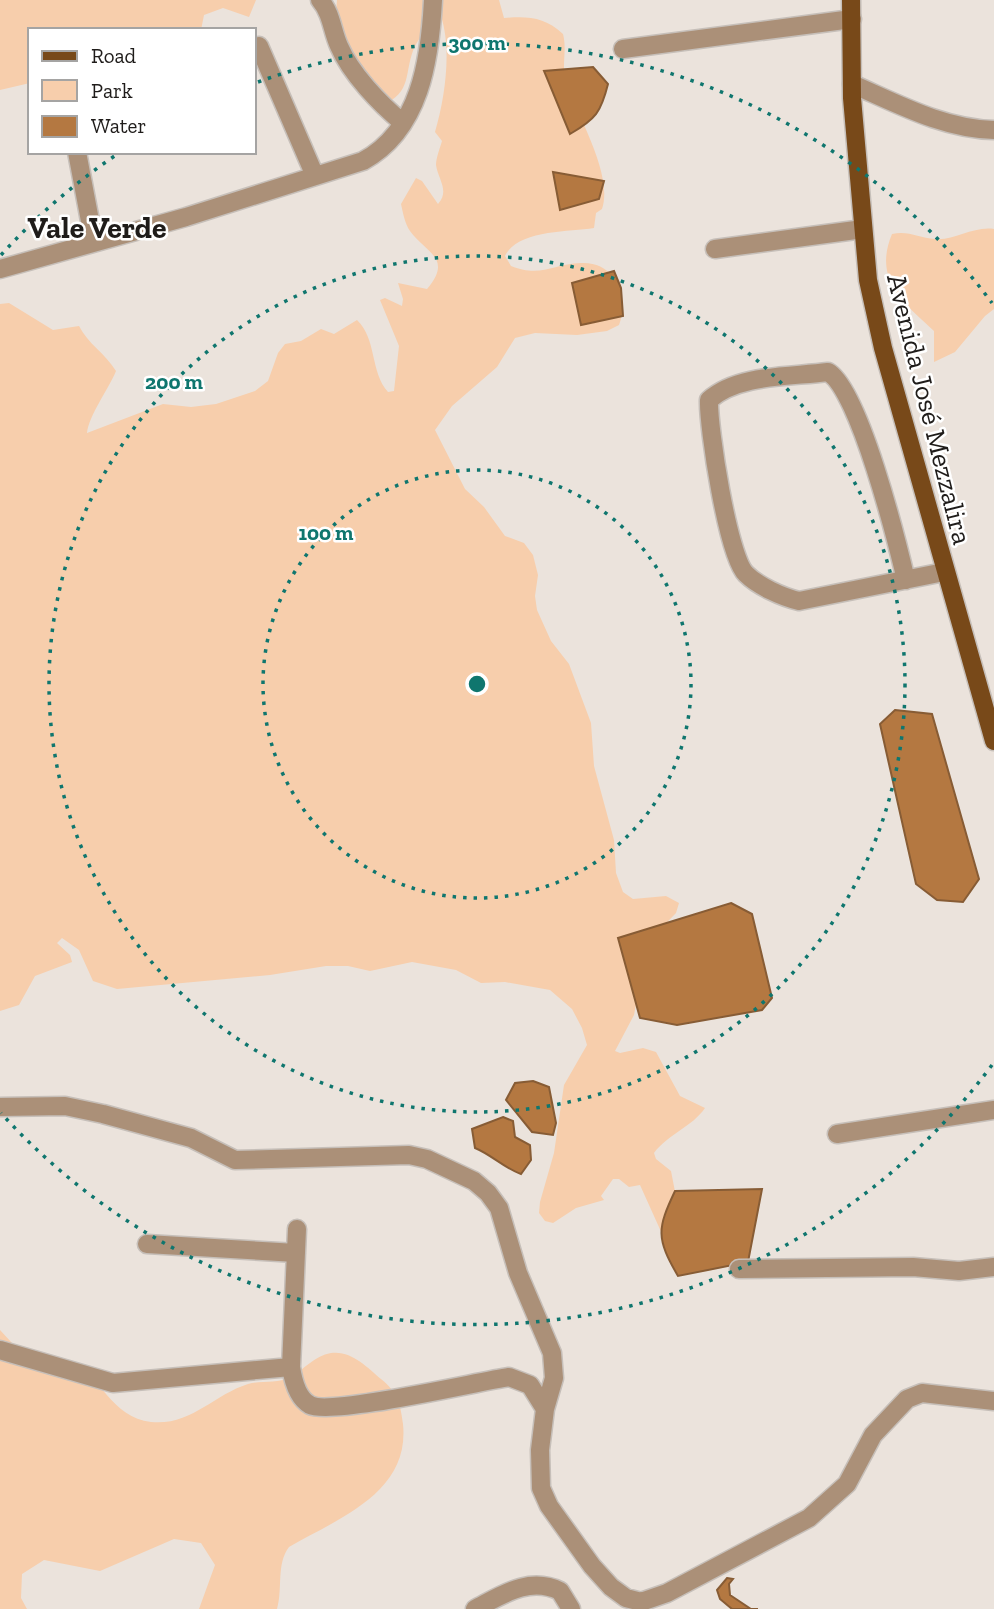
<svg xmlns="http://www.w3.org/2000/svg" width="994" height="1609" viewBox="0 0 994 1609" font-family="'Zilla Slab',serif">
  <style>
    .green { fill: #f7ceac }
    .water { fill: #b47841; stroke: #875c35; stroke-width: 2 }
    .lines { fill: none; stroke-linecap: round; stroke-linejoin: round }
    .minor-casing { stroke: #c6bfb9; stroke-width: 21 }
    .major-casing { stroke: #c6bfb9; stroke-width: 21 }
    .minor { stroke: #ab9078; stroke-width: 18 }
    .major { stroke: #784919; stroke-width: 18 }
    .ring { fill: none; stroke: #0f766e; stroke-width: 3.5; stroke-dasharray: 3.5 7 }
    .labels { text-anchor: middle; stroke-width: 5; stroke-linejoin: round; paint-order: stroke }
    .street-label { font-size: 28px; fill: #1f1c1a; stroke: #fff }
    .neighbourhood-label { font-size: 30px; font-weight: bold; fill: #1f1c1a; stroke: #fff }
    .centre { fill: #0f766e; stroke: #fff; stroke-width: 3.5 }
    .ring-label { font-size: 21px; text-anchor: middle; font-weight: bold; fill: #0f766e; stroke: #fff; stroke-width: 5; stroke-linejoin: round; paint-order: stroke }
  </style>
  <rect width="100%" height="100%" fill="#ebe3dc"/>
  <!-- green -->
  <path class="green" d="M0 0H256L249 17 223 8 204 15 201 30H30V83L0 90Z
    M337 0H499L504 18C528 16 545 17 563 34 567 49 562 64 565 78 575 113 614 173 602 209L596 213 594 228C568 232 517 230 505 256L511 266C541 278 552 264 581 263 615 261 630 297 619 325L607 331 577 335 535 333 515 338 497 367 452 406 435 430 465 489 484 507 505 536 524 543 533 555 538 575 535 596 537 610 551 641 569 664 591 723 594 766 614 840 616 873 623 892 633 899 666 896 679 903 676 913 648 942 634 1015 615 1051 620 1053 643 1048 656 1052 680 1096 705 1108C692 1127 668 1134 654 1153L656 1159 671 1171 678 1207 663 1236 640 1185 629 1187 619 1179H613L601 1196 604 1200 576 1208 553 1223 545 1221 539 1213 540 1202 554 1153 564 1085 587 1045 582 1028 572 1009 550 990 505 982 481 983 456 970 412 962 370 971 348 966H326L270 975 117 989 93 981 79 950 62 938 57 943 70 955 72 962 35 976 19 1005 0 1011V304L9 303 53 330 79 326C88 344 105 353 116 371 108 390 89 415 87 433L163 404 191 407 216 404 255 391 268 381 278 353 285 344 301 341 321 329 334 334 357 320C377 339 370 372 388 392L394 391 399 346 380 300 385 298 402 306 403 299 398 283 427 289C453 258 427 254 410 231 405 224 403 213 401 204L416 178 422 181 438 204C450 191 438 179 436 165 436 158 440 148 442 141L435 132C445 98 452 50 441 16L433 12 423 15 432 22C426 30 419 38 415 46 403 72 414 93 380 106L335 26Z
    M994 229V309L985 316 955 352 934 362V331C903 302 873 280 892 234 908 230 919 238 935 239 954 241 973 226 994 229Z
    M0 1330 25 1357C41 1357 58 1355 72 1362 100 1375 112 1418 151 1422 191 1426 213 1395 248 1384 261 1380 278 1384 290 1377 304 1370 314 1356 331 1353 351 1350 367 1367 381 1379 398 1393 400 1403 403 1424 410 1493 339 1518 289 1547 276 1564 283 1588 277 1609H199L215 1565 201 1543 174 1539 100 1571 44 1560 22 1574 21 1598 27 1609H0Z"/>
  <!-- water -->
  <path class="water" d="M593 67 608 84C601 112 596 119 570 134L544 71Z
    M553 172 604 181 599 199 560 210Z
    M614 271 621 288 623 316 581 325 572 283Z
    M895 710 932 714 979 879 963 902 937 900 916 884 880 724Z
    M731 903 752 914 772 998 762 1010 677 1025 640 1018 618 938Z
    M533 1081 549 1087 556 1123 553 1135 532 1132 506 1100 515 1083Z
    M503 1117 513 1121 515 1137 530 1145 531 1160 521 1174C504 1168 492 1155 475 1148L472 1129Z
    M762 1189 748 1262 678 1276C656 1238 657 1229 675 1191Z
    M727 1578 733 1579 729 1584 730 1595 751 1609H758H732L720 1599 717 1590Z"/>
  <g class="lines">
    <!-- minor casing -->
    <g class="minor-casing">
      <path id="minor" d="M320 0C332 14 332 31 339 46 351 74 380 104 403 123
        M259 46 315 176
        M623 49 852 19
        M852 84C898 104 944 129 994 130
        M77 152 94 242
        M715 249 863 229
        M0 269 186 217 363 161C420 130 430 60 433 0
        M906 580C897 542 859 389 828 372 791 377 738 374 709 400 708 427 728 557 746 574 758 586 782 597 799 601L944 572
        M0 1107 65 1106 103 1114 191 1138 235 1160 409 1155 427 1159 474 1181 488 1193 499 1208 518 1273 552 1353 554 1378 545 1409 540 1450 541 1488 549 1506 592 1566 611 1587 626 1598 641 1602 667 1593 809 1518 847 1484 873 1435 907 1399 922 1393 994 1401
        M837 1134 994 1110
        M297 1229 291 1367C293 1380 297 1398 310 1405 331 1416 476 1382 509 1377L530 1385 545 1409
        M147 1244 296 1253
        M739 1269 913 1267 959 1271 994 1267
        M0 1350 113 1383 291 1367
        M475 1609C502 1595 529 1576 560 1591L571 1609"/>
    </g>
    <!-- major casing -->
    <g class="major-casing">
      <path id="major" d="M851 0 852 98 868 280 883 348 994 741"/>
    </g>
    <!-- minor -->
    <use href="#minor" class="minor"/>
    <!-- major -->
    <use href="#major" class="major"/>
  </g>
  <!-- distance rings -->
  <g class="ring">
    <circle cx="477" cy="684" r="214"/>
    <circle cx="477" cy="684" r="428"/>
    <path d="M992 1065A641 641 0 0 1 1 1113M1 255A641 641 0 0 1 119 153M258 82A641 641 0 0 1 992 303"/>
  </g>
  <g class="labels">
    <!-- street labels -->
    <g class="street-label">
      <text transform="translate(930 409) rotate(76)" y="10">Avenida José Mezzalira</text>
    </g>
    <!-- neighbourhood labels -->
    <g class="neighbourhood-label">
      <text x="97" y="238">Vale Verde</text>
    </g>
  </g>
  <circle cx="477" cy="684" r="10" class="centre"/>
  <g class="ring-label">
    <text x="477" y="50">300 m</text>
    <text x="174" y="389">200 m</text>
    <text x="326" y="540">100 m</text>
  </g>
  <!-- legend -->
  <rect x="28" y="28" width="228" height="126" fill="#ffffff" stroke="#a5a4a3" stroke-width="2"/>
  <rect x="42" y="51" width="35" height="10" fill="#784919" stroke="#a5a4a3" stroke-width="2"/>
  <text x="91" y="63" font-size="21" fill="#1f1c1a">Road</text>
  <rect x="42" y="80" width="35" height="21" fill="#f7ceac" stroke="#a5a4a3" stroke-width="2"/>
  <text x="91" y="98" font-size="21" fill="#1f1c1a">Park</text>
  <rect x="42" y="116" width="35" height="21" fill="#b47841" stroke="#a5a4a3" stroke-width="2"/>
  <text x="91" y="133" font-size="21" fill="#1f1c1a">Water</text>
</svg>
